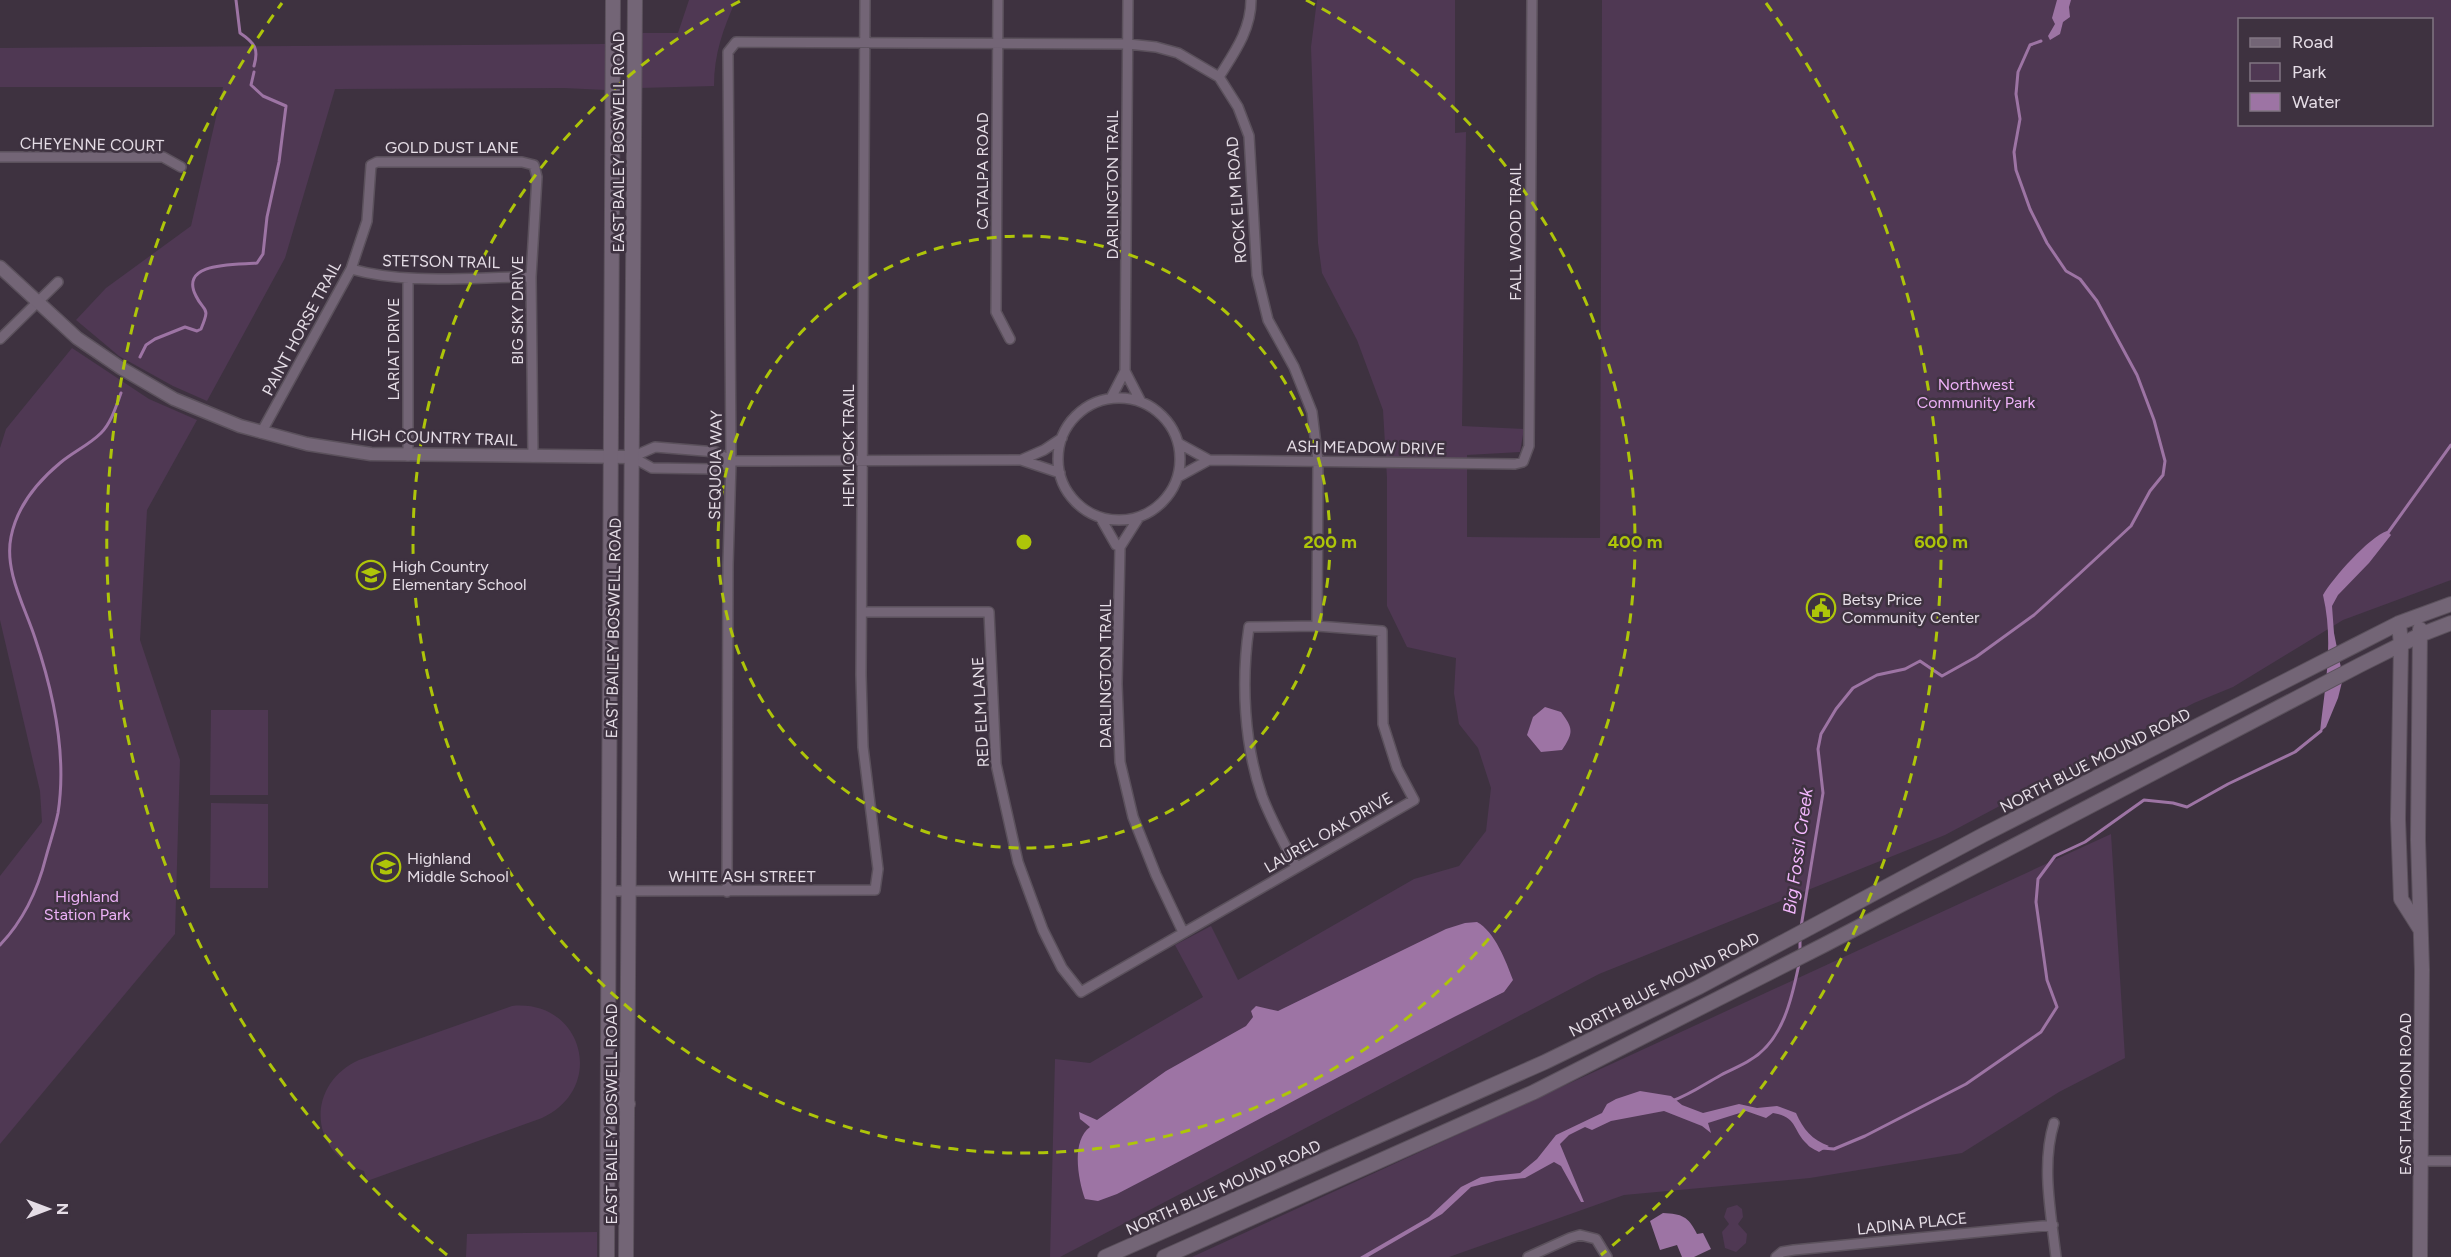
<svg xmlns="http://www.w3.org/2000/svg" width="2451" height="1257" viewBox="0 0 2451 1257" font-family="Figtree,sans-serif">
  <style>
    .green { fill: #4f3853; fill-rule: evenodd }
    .water { fill: #9d74a4 }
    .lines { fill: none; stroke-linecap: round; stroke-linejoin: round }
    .stream { stroke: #9d74a4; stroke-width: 3 }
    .minor-casing { stroke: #5b515c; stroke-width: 12 }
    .tertiary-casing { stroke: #5b515c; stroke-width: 15 }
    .secondary-casing { stroke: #5b515c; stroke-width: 16 }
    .minor { stroke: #736576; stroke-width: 9 }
    .tertiary { stroke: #736576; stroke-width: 12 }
    .secondary { stroke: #736576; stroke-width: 14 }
    .ring { fill: none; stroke: #aec509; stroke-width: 3; stroke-dasharray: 10 8 }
    .labels { text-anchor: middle; stroke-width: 5; stroke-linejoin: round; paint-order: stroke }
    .street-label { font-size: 16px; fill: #e5dde6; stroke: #3e3240 }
    .park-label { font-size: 16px; fill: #edb1f7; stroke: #3e3240 }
    .poi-label { font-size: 16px; fill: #e5dde6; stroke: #3e3240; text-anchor: start }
    .water-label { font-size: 18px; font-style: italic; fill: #f3b7fd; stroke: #3e3240 }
    .centre { fill: #aec509; stroke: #3e3240; stroke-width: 3 }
    .ring-label { font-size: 18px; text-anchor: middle; font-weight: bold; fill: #aec509; stroke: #3e3240; stroke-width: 5; stroke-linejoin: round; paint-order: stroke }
  </style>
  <rect width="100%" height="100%" fill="#3e3240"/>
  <!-- green -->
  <path class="green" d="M689 0H736C723 29 714 54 714 86L639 88 640 33H678Z
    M1317 0H1455V133L1466 132 1462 426 1524 429 1520 452 1467 455V537L1600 538 1602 0H2451V580L2343 620 2233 687 2194 703 1945 835 1599 974 1060 1257H1050L1055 1059 1090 1063 1203 997 1175 945 1211 926 1238 980 1414 879 1459 866 1486 831 1491 788 1478 748 1459 724 1454 693 1456 658 1407 647 1387 606V478L1383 410 1357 340 1322 273 1318 243 1311 47ZM2240 20H2432V124H2240Z
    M605 44 606 90 564 88 335 89 285 258 207 401 173 386 119 356 76 320 106 288 191 226 223 87H0V48Z
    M72 348 149 399 197 420 147 510 140 640 180 760 175 934 0 1144V876L42 822 40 791 0 620V448L6 429Z
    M211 710H268V795H210Z
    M211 803 268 804V888H210Z
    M2111 834 2125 1058 2059 1092 1962 1153 1810 1178 1624 1195 1449 1257H1192Z
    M512 1006C583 999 607 1088 542 1118L367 1181 364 1171C308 1152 306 1084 359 1060Z
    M1737 1205 1742 1209 1743 1217 1738 1224 1747 1234 1746 1243 1736 1252 1725 1248 1722 1232 1729 1224 1724 1217 1727 1208Z
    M597 1232V1257H466L467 1234Z"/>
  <!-- water -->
  <path class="water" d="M2057 0H2071L2069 7 2070 17 2063 22 2060 34 2050 40 2048 36 2055 24 2052 18Z
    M2387 531 2391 535 2369 563 2338 595 2332 606 2334 633 2343 678 2338 698 2326 727 2320 732C2325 686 2334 642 2323 595 2333 578 2369 537 2387 531Z
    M1545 707 1561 712C1573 728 1574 732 1562 750L1541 752 1527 735 1533 717Z
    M1477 922C1495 932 1506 961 1513 980L1504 992C1374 1056 1247 1127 1117 1194L1098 1201 1085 1199C1078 1179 1071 1141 1090 1127L1080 1119 1079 1112 1097 1120 1166 1071 1246 1026 1253 1017 1251 1011 1256 1006 1278 1011 1446 929 1465 923Z
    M1640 1091 1671 1096 1682 1105 1703 1113 1739 1104 1757 1108 1777 1106 1796 1113C1803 1129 1812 1140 1829 1146L1819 1152C1816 1150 1810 1148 1807 1144 1792 1130 1798 1117 1773 1113L1766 1118 1746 1111 1708 1123 1711 1133 1702 1126 1664 1111 1611 1121 1592 1130 1585 1127 1569 1135 1560 1144 1584 1202H1581L1561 1166 1554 1162 1525 1178 1496 1181 1471 1187 1442 1214 1368 1257H1360L1429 1217 1461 1187 1481 1177 1520 1173 1537 1159 1556 1135 1602 1113 1607 1104 1616 1099Z
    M1663 1213C1682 1214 1688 1216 1697 1234L1703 1233 1711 1249 1694 1257H1682L1677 1245 1660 1250 1650 1221Z"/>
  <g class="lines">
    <!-- stream -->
    <path class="stream" d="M236 0 240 33C255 43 259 49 254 66
      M140 357 146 345 155 339 185 327 197 331 201 329C211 305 204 313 196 296 178 261 238 265 257 263L263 254 267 217 279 162 286 106 263 96 251 85 254 72
      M2387 534 2451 445
      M1801 927 1823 793 1818 749 1821 734 1836 709 1853 688 1877 675 1905 669 1920 661 1942 676 1976 657 2034 615 2077 576 2131 526 2150 491 2163 475 2165 461 2154 420 2137 375 2097 301 2080 279 2066 271 2047 243 2030 209 2016 170 2014 152 2020 119 2016 94 2018 72 2030 45 2041 41
      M0 945C23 921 38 889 46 857 50 842 55 828 58 813 67 756 53 691 35 638 25 607 4 571 11 537 17 506 36 483 60 463 73 452 89 445 101 433 111 423 116 407 121 393
      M1800 951V937
      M1672 1101C1691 1094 1703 1085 1721 1075 1730 1070 1741 1066 1750 1060 1783 1041 1792 998 1799 964
      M1822 1148 1834 1149 1865 1136 1966 1084 2041 1032 2057 1007 2047 980 2036 902 2038 879 2055 856 2085 842 2144 800 2173 803 2187 807 2228 784 2295 752 2321 731"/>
    <!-- minor casing -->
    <g class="minor-casing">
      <path id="minor" d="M998 0 996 312 1010 339
        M1128 0 1125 371 1141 402
        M1219 77C1234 53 1251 30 1251 0
        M0 157H163L181 167
        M351 269C408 285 472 277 531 277
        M0 339 58 282
        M1111 398 1125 371
        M1058 459a61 61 0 1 1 122 0a61 61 0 1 1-122 0Z
        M261 433 351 269 367 221 371 165 377 162H522L534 165 537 177 531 277 533 457
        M1178 443 1209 460
        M408 456V278
        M632 457 652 468 716 469 731 461 1021 460 1060 473
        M632 457 655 447 716 452 731 461
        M1021 460 1044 450 1062 438
        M1178 477 1209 460 1515 464 1523 462 1529 446 1532 0
        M1100 517 1116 545 1120 547
        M1139 517 1120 547 1117 684 1120 762 1133 817 1156 875 1183 932
        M862 612H989L996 764 1018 862 1043 930 1062 968 1081 992 1414 800 1397 768 1383 724 1382 631 1317 626 1249 627C1241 681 1244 744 1262 796 1271 820 1285 844 1296 867
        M609 891 875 890 878 869 863 747 861 675 865 0
        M727 892 728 565 731 461 728 52 736 42 1128 44 1156 47 1178 53 1219 77 1238 107 1249 136 1257 275 1268 320 1294 367 1312 412 1318 461 1317 626
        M2054 1123C2041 1164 2051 1214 2056 1257
        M2421 1161H2451
        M1528 1257 1570 1238 1580 1235 1596 1239 1607 1257
        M1776 1257 1782 1252 1794 1250 2053 1225"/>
    </g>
    <!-- tertiary casing -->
    <g class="tertiary-casing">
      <path id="tertiary" d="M0 267 77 338 121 368 174 399 240 426 307 444 371 454 632 457"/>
    </g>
    <!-- secondary casing -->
    <g class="secondary-casing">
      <path id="secondary" d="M2399 623 2401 645 2398 819 2401 899 2420 929
        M2420 629 2418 840 2422 970 2420 1257
        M616 1078 617 1100 619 1104H628
        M607 1257 613 0
        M626 1257 635 0
        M1105 1257 1545 1062 1699 987 1983 835 2354 646 2399 623 2451 604
        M1164 1257 1534 1092 1824 945 2360 665 2420 635 2451 623"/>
    </g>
    <!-- minor -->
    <use href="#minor" class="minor"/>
    <!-- tertiary -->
    <use href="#tertiary" class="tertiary"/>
    <!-- secondary -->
    <use href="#secondary" class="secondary"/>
  </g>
  <!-- distance rings -->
  <g class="ring">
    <circle cx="1024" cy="542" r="306"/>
    <path d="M1306 0A611 611 0 1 1 742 0"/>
    <path d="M447 1255A917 917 0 0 1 282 3M1766 3A917 917 0 0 1 1601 1255"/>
  </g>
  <!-- icons -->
  <defs>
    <g id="school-ring" transform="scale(1.5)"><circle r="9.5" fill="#3e3240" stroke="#aec509" stroke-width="1.5"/><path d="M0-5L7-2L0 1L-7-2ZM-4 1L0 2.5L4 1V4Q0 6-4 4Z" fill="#aec509"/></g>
    <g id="civic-ring" transform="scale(1.5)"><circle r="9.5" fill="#3e3240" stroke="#aec509" stroke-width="1.5"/><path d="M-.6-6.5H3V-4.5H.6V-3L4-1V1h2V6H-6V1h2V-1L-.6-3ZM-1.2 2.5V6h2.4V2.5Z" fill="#aec509"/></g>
  </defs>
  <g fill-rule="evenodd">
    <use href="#school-ring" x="371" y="575"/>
    <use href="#civic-ring" x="1821" y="608"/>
    <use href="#school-ring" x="386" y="867"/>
  </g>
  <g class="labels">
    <!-- street labels -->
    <g class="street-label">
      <text transform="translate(618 142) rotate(-90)" y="6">EAST BAILEY BOSWELL ROAD</text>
      <text transform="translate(92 144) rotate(1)" y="6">CHEYENNE COURT</text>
      <text x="452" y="153">GOLD DUST LANE</text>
      <text transform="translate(982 171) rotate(-90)" y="6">CATALPA ROAD</text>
      <text transform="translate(1112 185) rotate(-90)" y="6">DARLINGTON TRAIL</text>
      <text transform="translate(1236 200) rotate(-94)" y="6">ROCK ELM ROAD</text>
      <text transform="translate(1515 232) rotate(-90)" y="6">FALL WOOD TRAIL</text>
      <text transform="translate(441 261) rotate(1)" y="6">STETSON TRAIL</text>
      <text transform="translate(517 310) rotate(-90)" y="6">BIG SKY DRIVE</text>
      <text transform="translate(301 328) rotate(-62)" y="6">PAINT HORSE TRAIL</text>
      <text transform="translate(393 349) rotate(-90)" y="6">LARIAT DRIVE</text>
      <text transform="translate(434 437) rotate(2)" y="6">HIGH COUNTRY TRAIL</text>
      <text transform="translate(848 446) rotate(-90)" y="6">HEMLOCK TRAIL</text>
      <text transform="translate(1366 447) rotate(1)" y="6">ASH MEADOW DRIVE</text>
      <text transform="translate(715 465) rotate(-89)" y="6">SEQUOIA WAY</text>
      <text transform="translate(613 628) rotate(-89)" y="6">EAST BAILEY BOSWELL ROAD</text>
      <text transform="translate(1105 674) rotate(-90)" y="6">DARLINGTON TRAIL</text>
      <text transform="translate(980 712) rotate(-93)" y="6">RED ELM LANE</text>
      <text transform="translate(2095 760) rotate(-27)" y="6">NORTH BLUE MOUND ROAD</text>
      <text transform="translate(1328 832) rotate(-30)" y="6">LAUREL OAK DRIVE</text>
      <text x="742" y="882">WHITE ASH STREET</text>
      <text transform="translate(1664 984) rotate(-27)" y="6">NORTH BLUE MOUND ROAD</text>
      <text transform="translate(2405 1094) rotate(-90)" y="6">EAST HARMON ROAD</text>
      <text transform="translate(611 1114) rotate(-90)" y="6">EAST BAILEY BOSWELL ROAD</text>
      <text transform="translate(1223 1187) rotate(-24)" y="6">NORTH BLUE MOUND ROAD</text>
      <text transform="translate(1912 1223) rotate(-6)" y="6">LADINA PLACE</text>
    </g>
    <!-- park labels -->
    <g class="park-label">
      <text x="1976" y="390">Northwest<tspan x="1976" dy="18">Community Park</tspan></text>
      <text x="87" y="902">Highland<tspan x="87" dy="18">Station Park</tspan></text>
    </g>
    <!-- poi labels -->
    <g class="poi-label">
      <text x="392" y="572">High Country<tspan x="392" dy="18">Elementary School</tspan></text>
      <text x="1842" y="605">Betsy Price<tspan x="1842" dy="18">Community Center</tspan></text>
      <text x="407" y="864">Highland<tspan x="407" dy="18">Middle School</tspan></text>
    </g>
    <!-- water labels -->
    <g class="water-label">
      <text transform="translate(1798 851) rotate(-82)" y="6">Big Fossil Creek</text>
    </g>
  </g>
  <circle cx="1024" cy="542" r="9" class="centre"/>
  <g class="ring-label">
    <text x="1330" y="548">200 m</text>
    <text x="1635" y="548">400 m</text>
    <text x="1941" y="548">600 m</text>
  </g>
  <!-- legend -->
  <rect x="2238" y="18" width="195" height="108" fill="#3e3240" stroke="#817682" stroke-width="1.5"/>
  <rect x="2250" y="38" width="30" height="9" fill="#736576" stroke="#817682" stroke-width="1.5"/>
  <text x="2292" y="48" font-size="18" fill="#e5dde6">Road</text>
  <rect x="2250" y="63" width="30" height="18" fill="#4f3853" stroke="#817682" stroke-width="1.5"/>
  <text x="2292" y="78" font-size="18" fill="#e5dde6">Park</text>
  <rect x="2250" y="93" width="30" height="18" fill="#9d74a4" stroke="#817682" stroke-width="1.5"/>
  <text x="2292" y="108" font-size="18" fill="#e5dde6">Water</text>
  <!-- north arrow -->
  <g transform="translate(48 1209) rotate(90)" stroke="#3e3240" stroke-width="4.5" paint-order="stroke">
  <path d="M0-4.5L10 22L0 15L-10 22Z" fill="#e5dde6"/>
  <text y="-9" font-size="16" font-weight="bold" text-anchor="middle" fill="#e5dde6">N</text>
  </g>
</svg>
